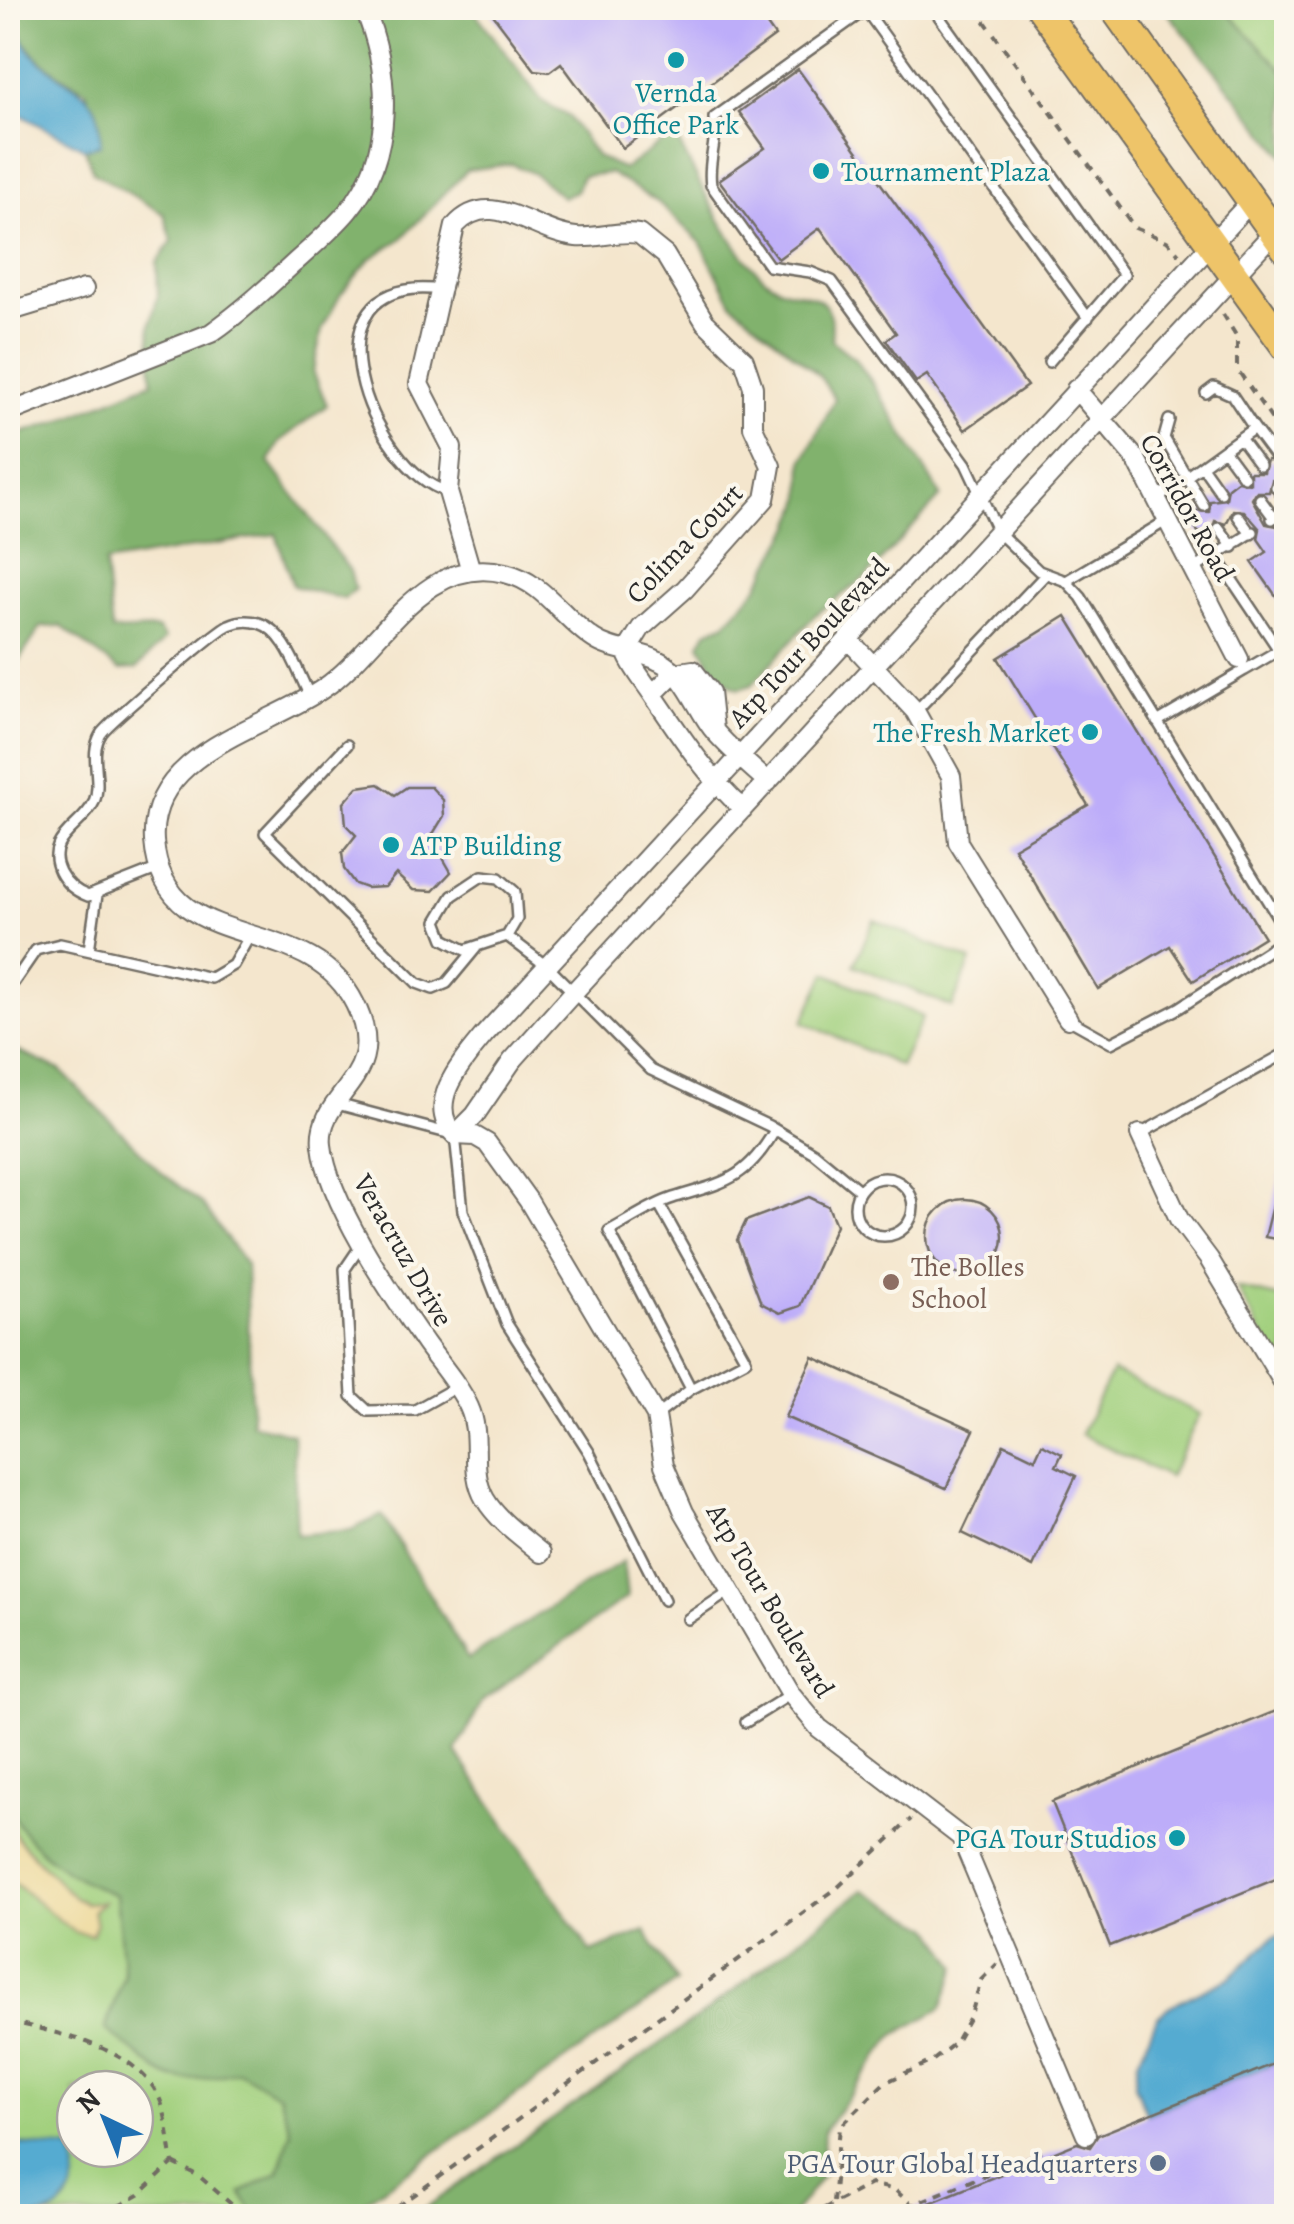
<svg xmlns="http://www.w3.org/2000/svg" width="1294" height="2224" viewBox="0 0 1294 2224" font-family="Alegreya,serif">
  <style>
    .green { fill: #a2d07e; stroke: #667e54; stroke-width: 2.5; fill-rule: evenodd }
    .forest { fill: #81b26d; stroke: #566e4c; stroke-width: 2.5 }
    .sand { fill: #eeda9e; stroke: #8c8264; stroke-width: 2.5 }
    .water { fill: #54abd1; stroke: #406b7e; stroke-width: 2.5 }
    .building { fill: #bdadf9 }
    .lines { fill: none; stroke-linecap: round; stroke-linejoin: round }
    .service-casing { stroke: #716c64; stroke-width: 14 }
    .minor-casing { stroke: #716c64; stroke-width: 22 }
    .primary-casing { stroke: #716c64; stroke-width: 32 }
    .path { stroke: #716c64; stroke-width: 4; stroke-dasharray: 8 8; stroke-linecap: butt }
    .service { stroke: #fff; stroke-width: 9 }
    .minor { stroke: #fff; stroke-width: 18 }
    .primary { stroke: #eec469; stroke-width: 28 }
    .culture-dot { fill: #0f9aa8; stroke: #fbf7ec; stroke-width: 4 }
    .education-dot { fill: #8d6e63; stroke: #fbf7ec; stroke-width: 4 }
    .service-dot { fill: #5c6f8a; stroke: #fbf7ec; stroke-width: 4 }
    .labels { text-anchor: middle; stroke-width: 8; stroke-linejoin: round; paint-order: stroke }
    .culture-label { font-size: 28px; fill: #0d838f; stroke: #fbf7ec; text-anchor: start }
    .street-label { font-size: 28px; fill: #2b2b2b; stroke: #fbf7ec }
    .education-label { font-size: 28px; fill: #785e54; stroke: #fbf7ec; text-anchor: start }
    .service-label { font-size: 28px; fill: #4e5e75; stroke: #fbf7ec; text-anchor: end }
  </style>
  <rect width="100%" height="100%" fill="#fbf7ec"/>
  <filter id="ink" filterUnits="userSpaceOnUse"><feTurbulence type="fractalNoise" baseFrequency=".01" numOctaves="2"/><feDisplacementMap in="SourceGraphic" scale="20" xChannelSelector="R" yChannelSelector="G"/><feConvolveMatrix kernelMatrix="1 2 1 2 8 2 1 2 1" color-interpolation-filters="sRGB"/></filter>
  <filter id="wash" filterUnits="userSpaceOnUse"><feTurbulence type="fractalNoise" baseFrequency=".0048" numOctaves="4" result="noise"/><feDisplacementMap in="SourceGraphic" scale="40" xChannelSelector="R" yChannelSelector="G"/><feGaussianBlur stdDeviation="2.25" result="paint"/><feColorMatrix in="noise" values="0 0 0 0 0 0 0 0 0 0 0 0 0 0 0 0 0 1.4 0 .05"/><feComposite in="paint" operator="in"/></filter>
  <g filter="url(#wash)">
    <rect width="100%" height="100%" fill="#f4e6cd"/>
    <!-- green -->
    <path class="green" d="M1223 8H1286V73Z
      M874 920 971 961 952 1007 854 965Z
      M826 973 923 1017 900 1066 803 1022Z
      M1237 1288 1286 1299V1379Z
      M1112 1371 1200 1414 1169 1477 1081 1434Z
      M8 1801C35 1848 64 1877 116 1895L124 1975 105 2029C167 2072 158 2093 239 2071L279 2095 291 2132 279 2172 242 2193 255 2216H8ZM75 2089H135V2149H75Z"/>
    <!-- forest -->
    <path class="forest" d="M10 8H472L542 101 569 117 597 157 624 169 674 133C697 177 727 244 763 277 796 307 834 276 832 341L855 359 874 385 941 496 866 577 814 616 752 685 739 689C718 681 710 663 700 644L707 631 726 623 756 589 792 526 802 499 803 461 835 399 819 375 732 303 700 242 659 203 610 173 582 176 576 191 562 197 535 174 512 164 467 170 401 239 370 259 341 294 322 329 313 372 327 405 280 441 269 462 350 571 355 589 344 599 293 586 276 534 105 563 112 631 157 629 165 639 136 669 119 670 61 626 41 627 8 677V437L58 422 152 382 150 326 158 295 157 263 172 241 164 214 93 172 85 149 100 144 86 90C49 72 19 48 10 8Z
      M1164 8H1223L1286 73V158Z
      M8 1047 60 1070 161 1172 202 1204 246 1265 252 1424 293 1434 297 1535 351 1530 382 1515 468 1659 623 1561 627 1597 483 1700 456 1752 591 1952 645 1931 677 1982 344 2216H255L241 2193 279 2172 291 2132 279 2095 239 2071C157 2093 166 2072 105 2029L124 1975 116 1895C74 1880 23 1848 8 1802 1 1781 8 1692 8 1663L15 1649 8 1632Z
      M863 1890 932 1928 957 1966 942 2008 893 2036 824 2131 822 2176 792 2216H414L703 2014Z"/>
    <!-- sand -->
    <path class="sand" d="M8 1819 17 1838 74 1898 85 1903 103 1902 93 1910 96 1926 92 1935 74 1932 8 1878Z"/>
    <!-- water -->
    <path class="water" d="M8 8C13 20 22 43 34 55 66 91 105 84 100 145L85 149 8 108Z
      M1286 1934V2059L1147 2115 1135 2084 1138 2061 1157 2018 1170 2006 1229 1978 1274 1937Z
      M8 2143 70 2149C84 2174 72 2210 42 2216 31 2219 18 2217 8 2216Z"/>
    <g id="blocks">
      <!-- building -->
      <path class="building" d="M488 8H755L775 36 623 148 561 63 549 72 535 70Z
        M798 69 1027 386 965 430 927 375 916 382 886 340 896 333 820 228 778 259 719 180 765 148 739 112Z
        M1286 446V478L1272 480 1269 492H1256L1252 499 1266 524 1277 526 1286 539V610L1252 562 1267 552 1258 539 1260 529 1244 511 1233 510 1226 524 1215 521 1211 533 1198 532 1192 523 1196 511 1209 512 1210 501 1226 499 1228 488 1237 481 1250 483V472H1264L1267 460 1280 461 1281 450Z
        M1066 616 1264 937 1193 981 1170 946 1098 989 1014 848 1088 805 998 658Z
        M379 784 395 795 407 787H431L443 800 444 816 431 837 451 872 433 891 413 890 396 874 385 887 366 888 355 884 344 869 342 853 356 835 346 825 344 803 358 787Z
        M1281 1174 1286 1175V1241L1265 1237Z
        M809 1197 828 1206 836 1225 800 1306 780 1313 761 1303 737 1240 746 1221Z
        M927 1237a38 38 0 1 1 76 0a38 38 0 1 1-76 0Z
        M813 1357 974 1430 946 1488 785 1417Z
        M1004 1444 1035 1459 1042 1444 1062 1454 1056 1466 1076 1476 1033 1567 962 1533Z
        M1286 1707V1875L1110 1946 1052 1802Z
        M1286 2059V2216H898L1077 2143 1090 2147 1098 2135Z"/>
    </g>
  </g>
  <g filter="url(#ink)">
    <use href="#blocks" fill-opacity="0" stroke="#716c64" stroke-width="2.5"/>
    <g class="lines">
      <!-- service casing -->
      <g class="service-casing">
        <path id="service" d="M868 8 714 118C718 143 707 161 711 185L769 266 810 272 832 281 966 464 998 532 1039 571 1066 581 1081 597 1280 921 1286 917
          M933 8 1124 275 1049 362
          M865 9 1088 318
          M442 290C294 271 372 471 448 492
          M1206 393 1214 387 1232 395 1254 428
          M1169 420 1164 438 1204 506
          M1240 438 1260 465
          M1224 450 1244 477
          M1202 466 1221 493
          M1276 487 1286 501
          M1170 488 1189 516
          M1157 498 1254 428 1274 455
          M1260 499 1274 518
          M1238 516 1251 534
          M1272 519 1286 509
          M1219 528 1233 547
          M1204 538 1279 650
          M1194 569 1253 532
          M1066 581 1166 521
          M1245 670 1286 646
          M916 711 1045 575
          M1157 722 1245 670 1239 659
          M347 745 265 833 417 983 433 989 447 983 476 948
          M159 868 88 896C75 891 66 884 60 872 43 838 83 827 94 802 103 780 88 755 101 734 107 724 218 629 229 625 238 621 249 620 259 623 286 631 298 674 310 696
          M482 876 499 878 515 892 517 919 507 936 465 950 444 939 437 921 452 896Z
          M507 936 549 968 651 1070 769 1126 814 1153 860 1191
          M89 950 97 895
          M14 982 36 950 60 944 211 978 233 965 250 935
          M1068 1019 1111 1043 1179 1008 1275 946 1283 933 1280 921
          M337 1104 455 1135 463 1211 507 1324 589 1452 664 1600
          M1140 1134 1286 1053
          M855 1207a29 29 0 1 1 58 0a29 29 0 1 1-58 0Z
          M659 1204 746 1360 691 1389 609 1231C630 1220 651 1205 673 1198 725 1182 746 1180 775 1130
          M362 1244 345 1269 352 1396 368 1411 415 1410 456 1387
          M656 1416 691 1389
          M688 1619 730 1591
          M746 1722 791 1694"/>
      </g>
      <!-- minor casing -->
      <g class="minor-casing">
        <path id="minor" d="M8 312 84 289
          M1076 389 1136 459 1239 659
          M8 413 211 333C241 312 267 288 293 264 312 247 332 230 348 211 395 155 391 71 364 8
          M471 571 448 492 452 448 419 384 455 226C491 186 533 233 576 237 597 239 618 230 639 234L665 255 705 322 744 360 753 387V427L771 466 765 499 685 589 641 628 626 652
          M848 639 915 711 951 776 958 842 1068 1019
          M626 652C634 671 644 681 655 698 683 739 706 775 743 809
          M653 694 674 673 693 670 710 692 714 730
          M1140 1134 1179 1219 1209 1259 1286 1387
          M455 1135 475 1115 512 1061 573 993 1274 232
          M541 1553C522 1537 498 1521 485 1499 468 1470 483 1438 469 1407 459 1385 440 1364 425 1343 392 1295 328 1203 322 1145 316 1093 393 1079 355 1004 308 908 163 961 154 841 148 752 267 728 324 688 380 650 423 552 505 573 544 582 562 618 594 639 613 652 639 650 659 661 686 674 695 706 712 728 728 748 749 765 768 782
          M1086 2135 961 1837 819 1728 791 1694 684 1512 664 1465 656 1416 528 1200 487 1143 475 1136 455 1135C424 1104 462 1062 484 1035L1252 200"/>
      </g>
      <!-- primary casing -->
      <g class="primary-casing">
        <path id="primary" d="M1041 8 1286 347
          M1114 8 1286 249"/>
      </g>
      <!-- path -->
      <path class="path" d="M975 8 1135 228 1167 241 1179 254
        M1223 314 1237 337V369L1286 440
        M8 2021C58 2034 139 2046 161 2102 168 2121 169 2143 173 2163L139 2195 100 2216
        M173 2163 199 2176 245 2216
        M833 2202 840 2127 884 2083 932 2061 955 2043 971 2015 981 1980 997 1964
        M385 2216 837 1888 911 1819
        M809 2216 871 2184 895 2190 912 2205 1041 2152"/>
      <!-- service -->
      <use href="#service" class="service"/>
      <!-- minor -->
      <use href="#minor" class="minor"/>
      <!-- primary -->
      <use href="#primary" class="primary"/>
    </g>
  </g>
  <!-- markers -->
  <g class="culture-dot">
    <circle cx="676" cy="60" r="10"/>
    <circle cx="821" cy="171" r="10"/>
    <circle cx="1090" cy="732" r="10"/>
    <circle cx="391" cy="845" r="10"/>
    <circle cx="1177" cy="1838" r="10"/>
  </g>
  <circle class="education-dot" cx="891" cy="1282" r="10"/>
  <circle class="service-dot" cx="1158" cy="2163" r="10"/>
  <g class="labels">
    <!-- culture labels -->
    <g class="culture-label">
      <text x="676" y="102" text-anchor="middle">Vernda<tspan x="676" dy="32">Office Park</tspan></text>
      <text x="841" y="181">Tournament Plaza</text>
      <text x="1070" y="742" text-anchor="end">The Fresh Market</text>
      <text x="411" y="855">ATP Building</text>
      <text x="1157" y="1848" text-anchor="end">PGA Tour Studios</text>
    </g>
    <!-- street labels -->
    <g class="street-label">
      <text transform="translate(1188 507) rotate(61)" y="10">Corridor Road</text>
      <text transform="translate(684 543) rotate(-46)" y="10">Colima Court</text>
      <text transform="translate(808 642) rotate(-47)" y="10">Atp Tour Boulevard</text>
      <text transform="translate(404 1250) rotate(60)" y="10">Veracruz Drive</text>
      <text transform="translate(771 1600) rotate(59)" y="10">Atp Tour Boulevard</text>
    </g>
    <!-- education labels -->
    <g class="education-label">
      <text x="911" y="1276">The Bolles<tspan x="911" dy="32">School</tspan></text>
    </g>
    <!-- service labels -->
    <g class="service-label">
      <text x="1138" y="2173">PGA Tour Global Headquarters</text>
    </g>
  </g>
  <!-- margin -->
  <rect width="1294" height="2224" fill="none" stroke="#fbf7ec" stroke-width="40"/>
  <!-- north arrow -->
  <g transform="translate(105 2119) rotate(317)"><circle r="48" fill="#fbf7ec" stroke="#a8a59f" stroke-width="2.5"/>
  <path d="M0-8L18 38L0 25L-18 38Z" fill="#1f6fb2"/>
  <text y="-15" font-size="28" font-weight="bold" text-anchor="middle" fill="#2b2b2b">N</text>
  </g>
</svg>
